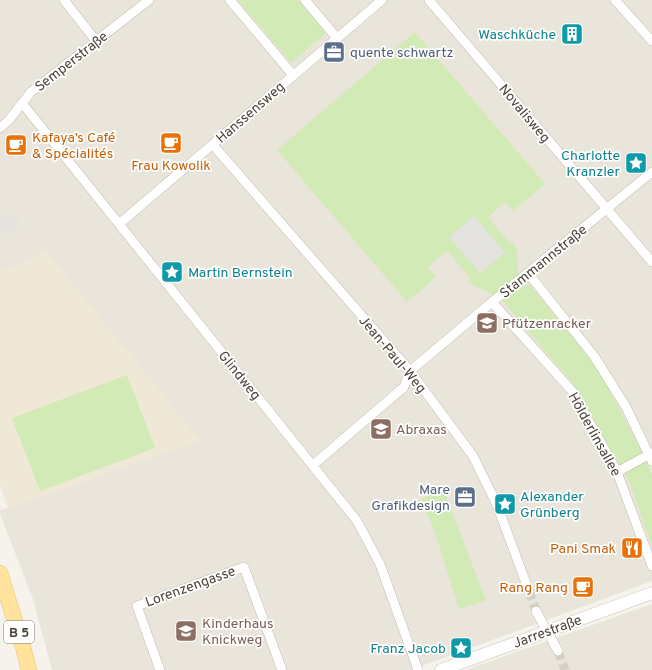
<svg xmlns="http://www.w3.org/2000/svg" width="652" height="670" viewBox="0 0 652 670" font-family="Overpass,sans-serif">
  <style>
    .residential { fill: #eae5da }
    .education { fill: #efe8d6 }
    .green { fill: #d2eab5 }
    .parking { fill: #e5e3e0 }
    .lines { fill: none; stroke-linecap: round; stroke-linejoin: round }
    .minor-tunnel { stroke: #d4d0c8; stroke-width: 9; stroke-dasharray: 9 4.5; stroke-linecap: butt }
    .minor-casing { stroke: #c2bbae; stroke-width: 10 }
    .tertiary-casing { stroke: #c2bbae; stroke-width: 13 }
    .primary-casing { stroke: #e6c16a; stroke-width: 16 }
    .minor { stroke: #fff; stroke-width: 9 }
    .tertiary { stroke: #fff; stroke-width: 12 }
    .primary { stroke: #ffe39c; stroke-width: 15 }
    .labels { text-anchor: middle; stroke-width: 3.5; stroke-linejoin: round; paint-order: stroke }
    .shield { fill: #fff; stroke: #817c74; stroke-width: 1 }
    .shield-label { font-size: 13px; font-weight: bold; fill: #4b4439 }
    .culture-label { font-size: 14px; fill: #0d838f; stroke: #fff; text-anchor: end }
    .service-label { font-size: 14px; fill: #4e5e75; stroke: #fff; text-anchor: start }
    .street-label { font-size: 14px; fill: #4b4439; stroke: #fff }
    .food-label { font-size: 14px; fill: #c56008; stroke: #fff; text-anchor: end }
    .education-label { font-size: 14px; fill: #785e54; stroke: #fff; text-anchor: start }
  </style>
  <rect width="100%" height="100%" fill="#f6f3ec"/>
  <!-- residential -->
  <path class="residential" d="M0 0H652V475L646 459 502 299 573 384 629 482 652 547V581L411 670H52L33 599 0 514V510L8 508 45 250 34 259 0 272Z
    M652 604V670H466Z"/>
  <!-- education -->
  <path class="education" d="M45 250 201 441 8 508 0 485V272L34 259Z"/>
  <!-- green -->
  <path class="green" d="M238 0H298L326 33 291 63Z
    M415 32 545 184 513 211 505 202 488 217 510 243 512 242 516 247 520 286 530 285 598 369 646 459 652 475V547L629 482 573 384 501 299 471 284 468 281 470 278 447 251 428 267 436 277 407 302 277 150Z
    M127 375 155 448 40 491 12 418Z
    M443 489 486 600 459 609 433 526 419 500Z"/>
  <!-- parking -->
  <path class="parking" d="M13 212 21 224 0 237V220Z
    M474 216 505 253 480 273 449 237Z"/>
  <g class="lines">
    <!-- minor-tunnel -->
    <path class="minor-tunnel" d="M529 591 536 611
      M558 651 565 670"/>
    <!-- minor casing -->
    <g class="minor-casing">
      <path id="minor" d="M64 0 96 41
        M230 0 293 75
        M305 0 337 38
        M429 0 652 262
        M615 0 652 41
        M22 103 357 521 380 564 418 670
        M0 128 9 120 31 92 149 0
        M213 145 410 371 473 456 497 505 529 591
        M119 224 382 0
        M528 273 594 356 626 407 652 461
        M492 302 572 391 617 472 652 566
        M313 465 404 387 410 371 492 302 652 172
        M617 472 652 453
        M536 611 558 651
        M160 670 137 606 244 567 282 670"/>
    </g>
    <!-- tertiary casing -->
    <g class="tertiary-casing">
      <path id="tertiary" d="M441 670 652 593"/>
    </g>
    <!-- primary casing -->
    <g class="primary-casing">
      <path id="primary" d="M0 573 23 647 29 670"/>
    </g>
    <!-- minor -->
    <use href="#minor" class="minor"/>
    <!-- tertiary -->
    <use href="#tertiary" class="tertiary"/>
    <!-- primary -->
    <use href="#primary" class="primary"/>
  </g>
  <!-- icons -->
  <defs>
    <g id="building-square" transform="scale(1.15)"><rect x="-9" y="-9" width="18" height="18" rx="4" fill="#0f9aa8" stroke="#fff"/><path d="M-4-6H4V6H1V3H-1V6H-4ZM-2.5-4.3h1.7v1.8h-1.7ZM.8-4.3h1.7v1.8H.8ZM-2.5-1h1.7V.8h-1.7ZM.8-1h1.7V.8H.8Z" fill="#fff"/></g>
    <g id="office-square" transform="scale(1.15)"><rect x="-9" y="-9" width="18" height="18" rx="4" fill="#5c6f8a" stroke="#fff"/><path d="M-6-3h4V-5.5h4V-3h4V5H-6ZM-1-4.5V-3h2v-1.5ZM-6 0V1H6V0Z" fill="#fff"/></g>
    <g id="cafe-square" transform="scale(1.15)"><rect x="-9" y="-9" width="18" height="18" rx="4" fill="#e8710a" stroke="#fff"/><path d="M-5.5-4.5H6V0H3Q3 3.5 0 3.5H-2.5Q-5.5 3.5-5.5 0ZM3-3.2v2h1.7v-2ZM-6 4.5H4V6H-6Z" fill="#fff"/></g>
    <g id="sight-square" transform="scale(1.15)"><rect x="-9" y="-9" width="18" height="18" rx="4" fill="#0f9aa8" stroke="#fff"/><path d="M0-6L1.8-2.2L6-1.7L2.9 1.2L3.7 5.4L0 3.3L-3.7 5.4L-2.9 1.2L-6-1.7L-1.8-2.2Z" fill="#fff"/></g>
    <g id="school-square" transform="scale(1.15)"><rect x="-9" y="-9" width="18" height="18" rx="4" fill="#8d6e63" stroke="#fff"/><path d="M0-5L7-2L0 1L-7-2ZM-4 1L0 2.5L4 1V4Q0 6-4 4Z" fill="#fff"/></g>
    <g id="restaurant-square" transform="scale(1.15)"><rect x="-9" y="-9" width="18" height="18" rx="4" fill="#e8710a" stroke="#fff"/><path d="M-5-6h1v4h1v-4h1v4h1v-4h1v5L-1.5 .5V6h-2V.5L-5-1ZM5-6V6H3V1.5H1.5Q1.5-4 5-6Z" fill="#fff"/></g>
  </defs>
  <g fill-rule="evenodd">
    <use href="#building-square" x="572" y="34"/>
    <use href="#office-square" x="334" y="52"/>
    <use href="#cafe-square" x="171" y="143"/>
    <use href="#cafe-square" x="16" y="145"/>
    <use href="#sight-square" x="636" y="163"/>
    <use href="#sight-square" x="172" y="272"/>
    <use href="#school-square" x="487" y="323"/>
    <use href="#school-square" x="381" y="429"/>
    <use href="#office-square" x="465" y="497"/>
    <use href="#sight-square" x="505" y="504"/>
    <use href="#restaurant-square" x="632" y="548"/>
    <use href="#cafe-square" x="583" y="587"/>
    <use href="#school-square" x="186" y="631"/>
    <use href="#sight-square" x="461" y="648"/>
  </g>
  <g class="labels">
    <!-- shield labels -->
    <rect class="shield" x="4" y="621" width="30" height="22" rx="3"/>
    <g class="shield-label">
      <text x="19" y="637">B 5</text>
    </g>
    <!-- culture labels -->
    <g class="culture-label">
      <text x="556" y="39">Waschküche</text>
      <text x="620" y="160">Charlotte<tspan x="620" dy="16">Kranzler</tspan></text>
      <text x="188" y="277" text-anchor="start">Martin Bernstein</text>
      <text x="520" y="501" text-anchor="start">Alexander<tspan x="520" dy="16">Grünberg</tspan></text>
      <text x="446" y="653">Franz Jacob</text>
    </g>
    <!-- service labels -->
    <g class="service-label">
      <text x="350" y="57">quente schwartz</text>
      <text x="450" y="494" text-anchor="end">Mare<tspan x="450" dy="16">Grafikdesign</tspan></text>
    </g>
    <!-- street labels -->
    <g class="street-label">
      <text transform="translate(71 61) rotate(-38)" y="5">Semperstraße</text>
      <text transform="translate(250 112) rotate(-41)" y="5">Hanssensweg</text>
      <text transform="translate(525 113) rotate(50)" y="5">Novalisweg</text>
      <text transform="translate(543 261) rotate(-39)" y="5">Stammannstraße</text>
      <text transform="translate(393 354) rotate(50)" y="5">Jean-Paul-Weg</text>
      <text transform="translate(240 375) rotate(51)" y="5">Glindweg</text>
      <text transform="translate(595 434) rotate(61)" y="5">Hölderlinsallee</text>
      <text transform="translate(190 586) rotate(-20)" y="5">Lorenzengasse</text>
      <text transform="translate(547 631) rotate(-20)" y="5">Jarrestraße</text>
    </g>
    <!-- food labels -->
    <g class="food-label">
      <text x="32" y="142" text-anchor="start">Kafaya’s Café<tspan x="32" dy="16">&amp; Spécialités</tspan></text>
      <text x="171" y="170" text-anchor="middle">Frau Kowolik</text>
      <text x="616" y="553">Pani Smak</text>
      <text x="568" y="592">Rang Rang</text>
    </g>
    <!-- education labels -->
    <g class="education-label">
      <text x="502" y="328">Pfützenracker</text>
      <text x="396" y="434">Abraxas</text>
      <text x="202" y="628">Kinderhaus<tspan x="202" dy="16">Knickweg</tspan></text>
    </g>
  </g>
</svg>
